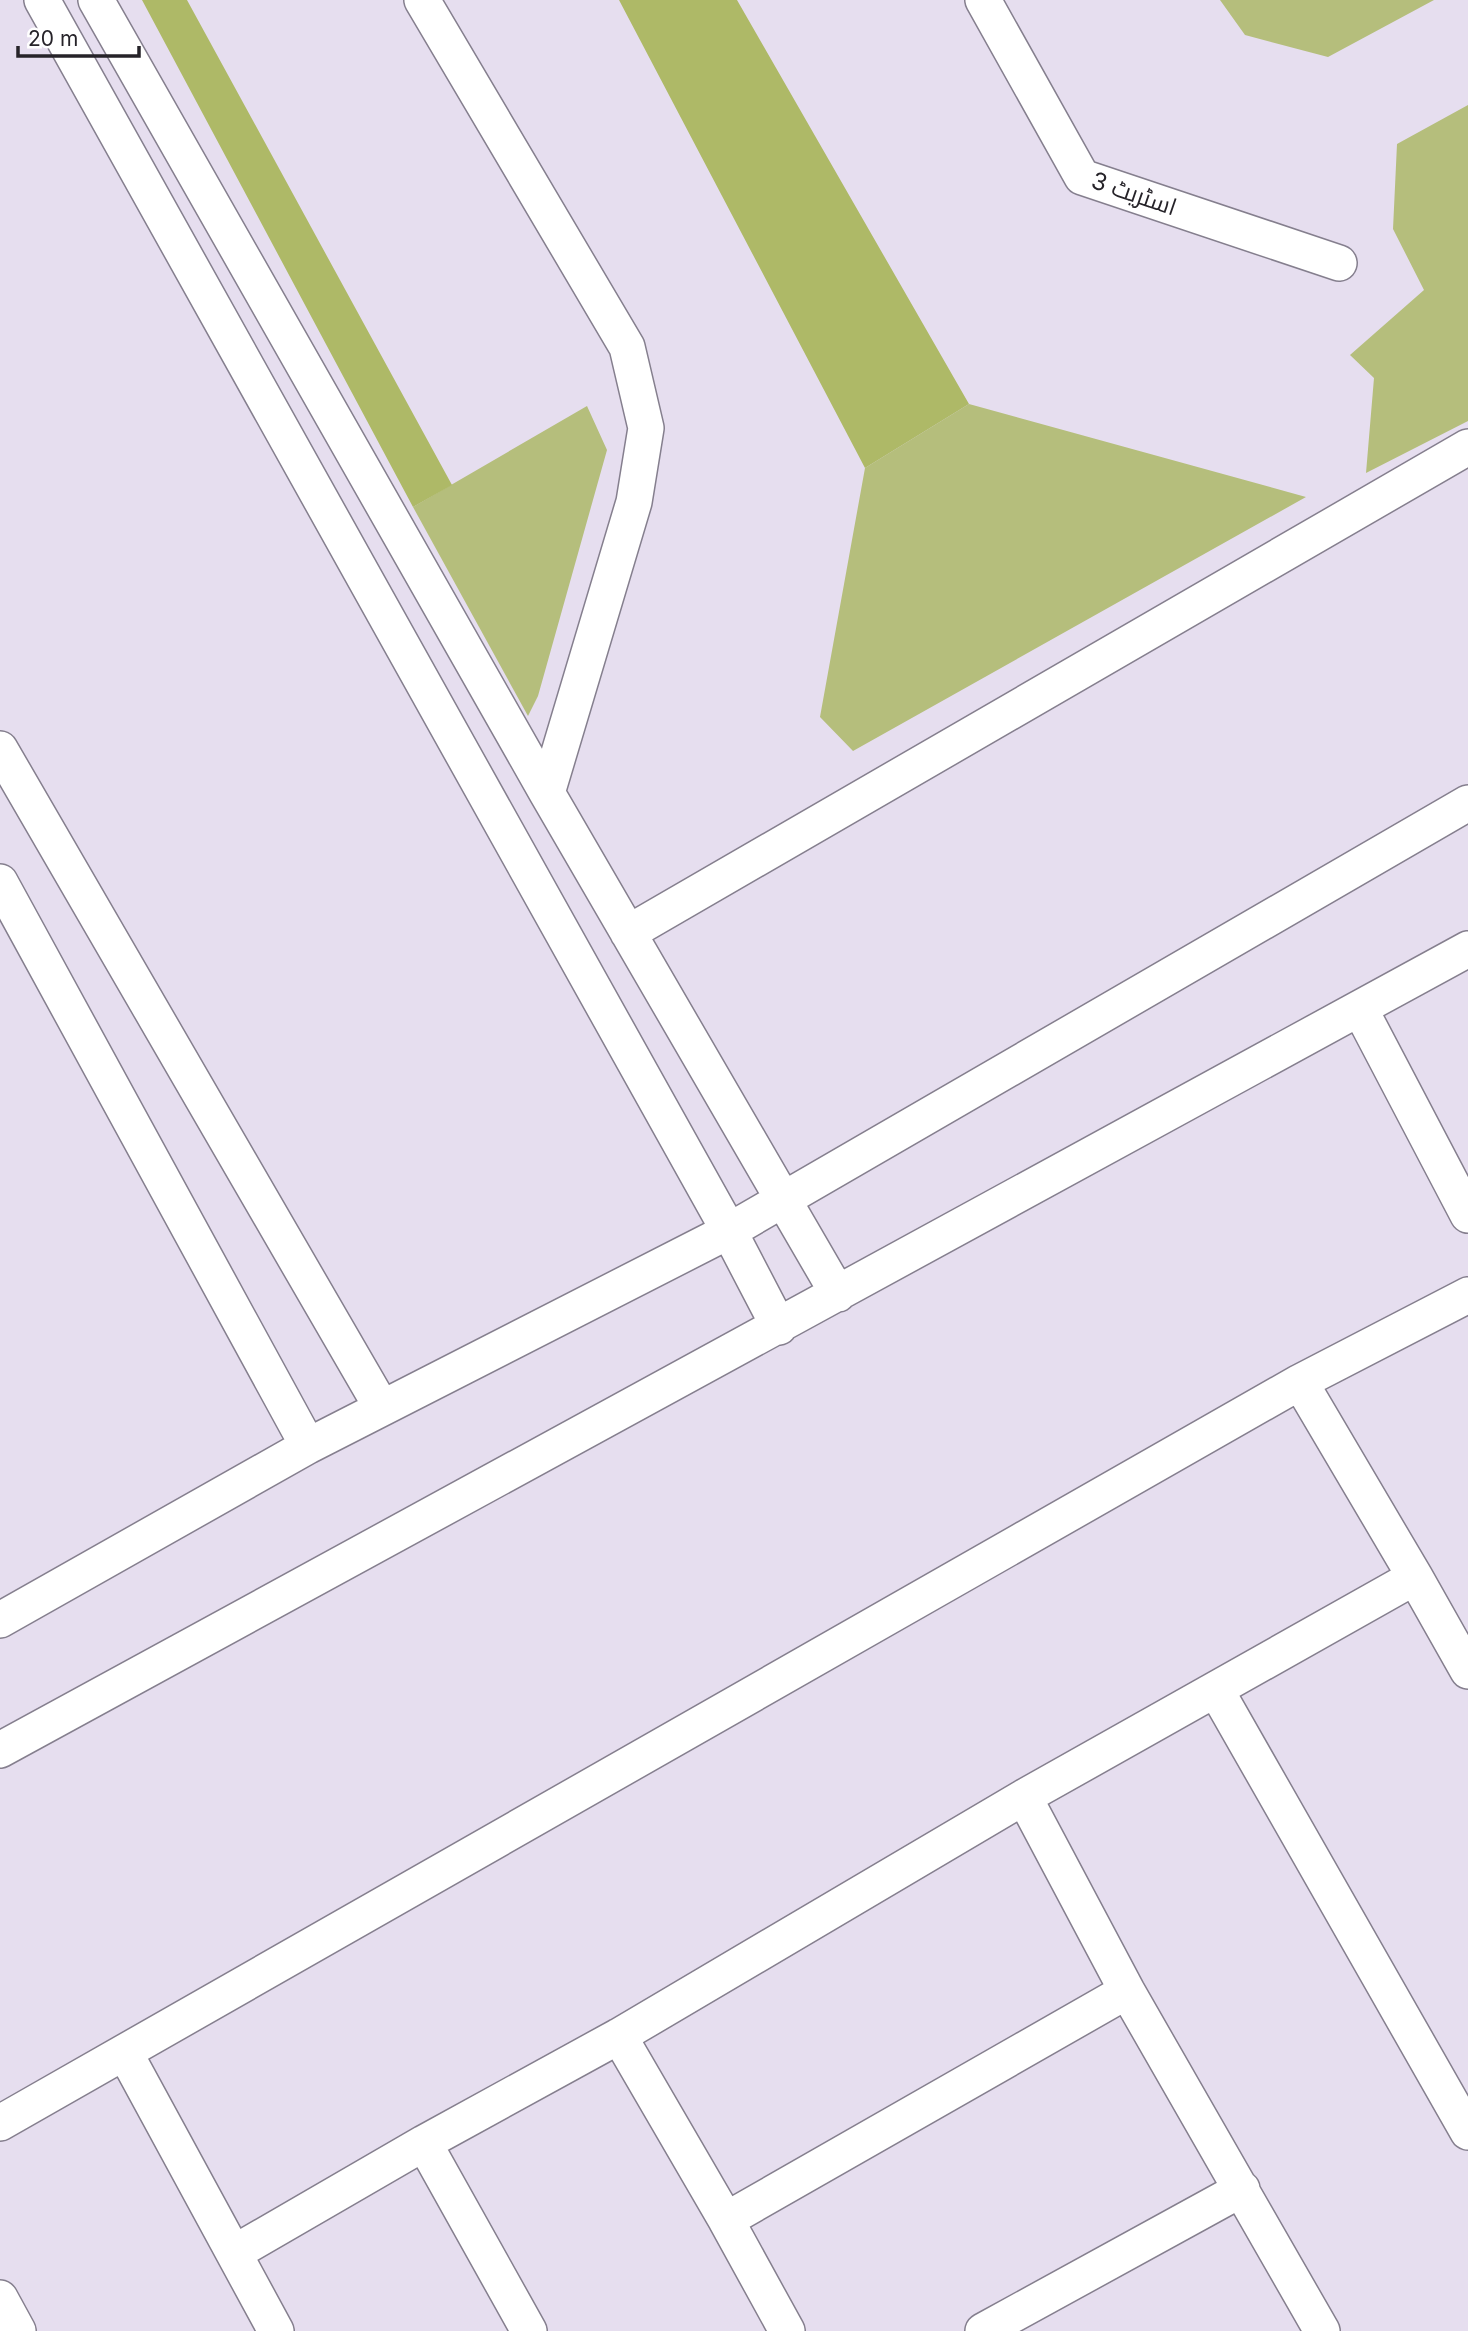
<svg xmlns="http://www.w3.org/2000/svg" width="1468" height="2331" viewBox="0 0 1468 2331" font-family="Inter,Cairo,sans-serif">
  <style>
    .green { fill: #b5be7c }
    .forest { fill: #aeb967 }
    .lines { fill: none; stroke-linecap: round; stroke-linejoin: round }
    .street-casing { stroke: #857f8e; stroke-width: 38 }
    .street { stroke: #fff; stroke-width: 35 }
    .labels { text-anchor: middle; stroke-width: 7; stroke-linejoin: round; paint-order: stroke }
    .street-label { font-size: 24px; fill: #262329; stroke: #fff }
  </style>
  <rect width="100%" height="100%" fill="#e6deef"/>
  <!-- green -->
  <path class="green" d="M1220 0H1434L1328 57 1245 35Z
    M1468 105V421L1366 473 1374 378 1350 355 1424 290 1393 229 1397 144Z
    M969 404 1306 497 853 751 820 717 865 468Z
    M587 406 607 450 538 696 528 716 413 507Z"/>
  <!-- forest -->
  <path class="forest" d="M142 0H187L452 485 413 507Z
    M619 0H737L969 404 865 468Z"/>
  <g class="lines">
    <!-- street casing -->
    <g class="street-casing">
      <path id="street" d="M42 0 729 1231 779 1327
        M96 0 547 793 838 1294
        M422 0 627 347 646 428 634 502 547 793
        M983 0 1082 177 1339 263
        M0 749 382 1408
        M0 882 308 1446
        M628 933 1468 447
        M1360 1009 1468 1215
        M1300 1382 1415 1577 1468 1671
        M0 1620 308 1446 729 1231 1468 803
        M1216 1690 1468 2132
        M0 1750 1468 949
        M1024 1797 1127 1991 1322 2331
        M619 2036 726 2220 787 2331
        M125 2053 276 2331
        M0 2123 1300 1382 1468 1295
        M424 2143 529 2331
        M726 2220 1127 1991
        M234 2253 424 2143 619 2036 1024 1797 1415 1577
        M0 2298 18 2331
        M983 2331 1242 2189"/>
    </g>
    <!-- street -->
    <use href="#street" class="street"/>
  </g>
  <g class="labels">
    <!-- street labels -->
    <g class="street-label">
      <text transform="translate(1134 194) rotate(19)" y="8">اسٹریٹ 3</text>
    </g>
  </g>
  <!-- scale -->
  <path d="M18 46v10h121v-10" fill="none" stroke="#262329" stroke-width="3.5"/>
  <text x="28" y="46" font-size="21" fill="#262329" stroke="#ffffff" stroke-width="5" paint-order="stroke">20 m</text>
</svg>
